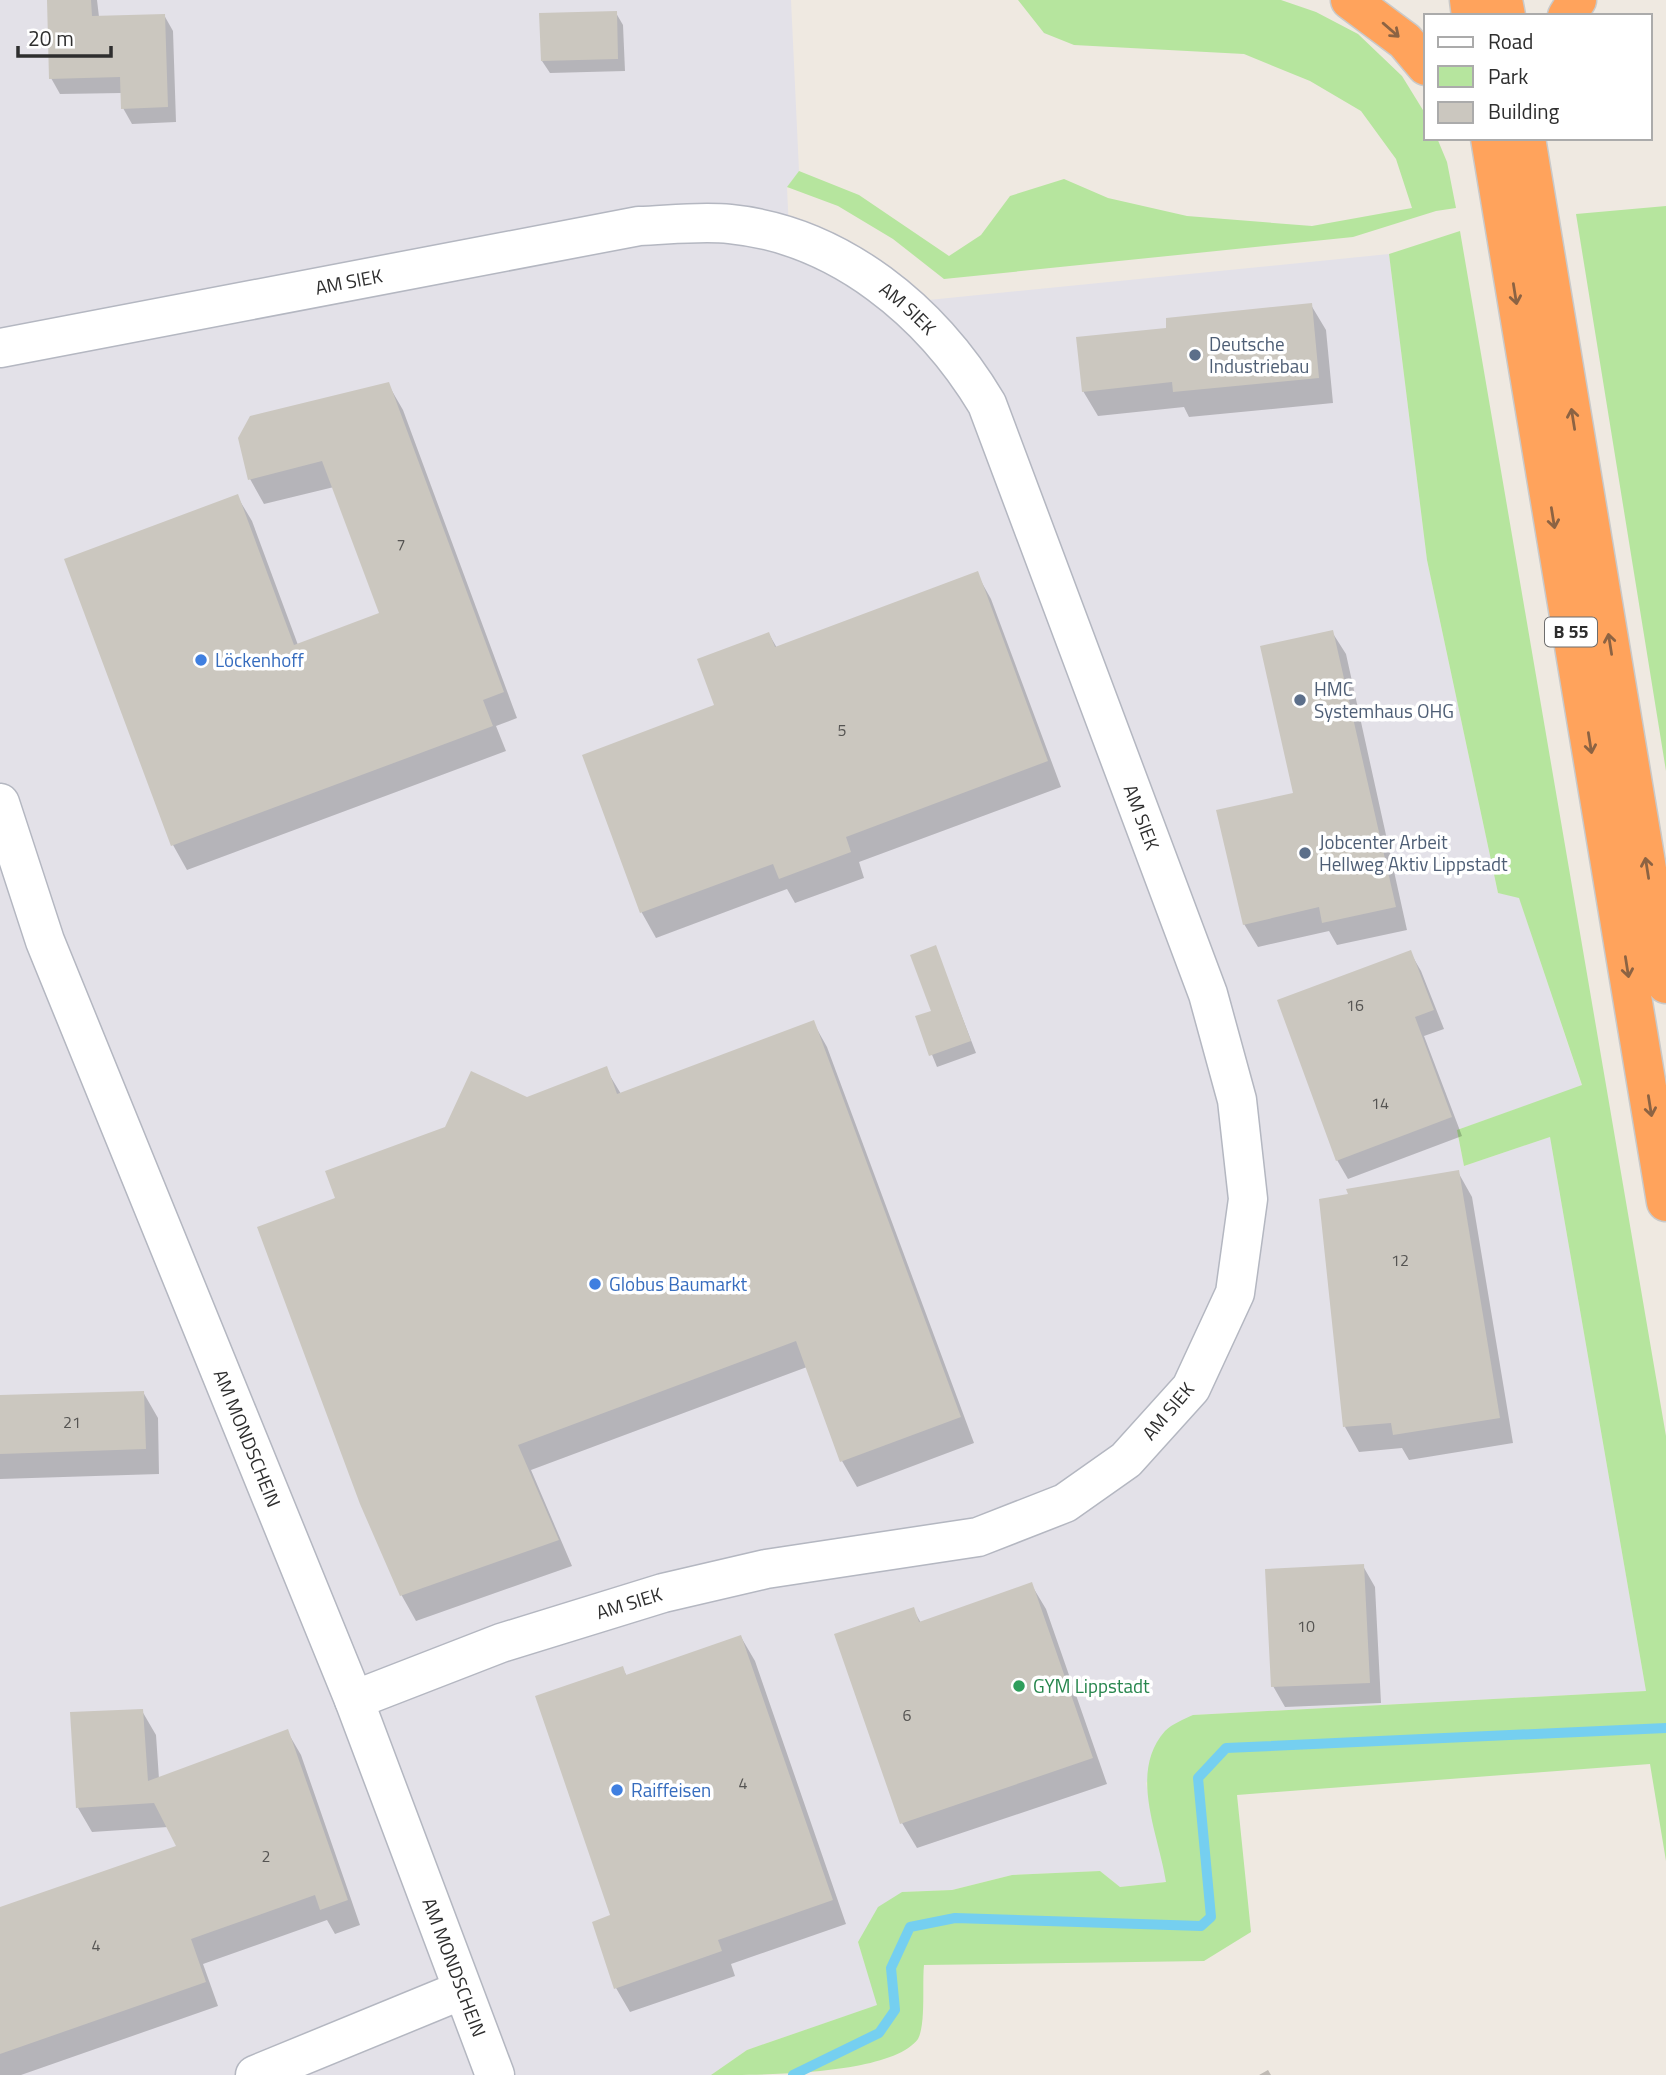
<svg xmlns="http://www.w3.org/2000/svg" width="1666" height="2075" viewBox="0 0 1666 2075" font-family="'Titillium Web',sans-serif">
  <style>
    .industrial { fill: #e3e1e8 }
    .green { fill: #b6e59e }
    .shadow { fill: #0003 }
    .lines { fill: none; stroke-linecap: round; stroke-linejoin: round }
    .stream { stroke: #75cff0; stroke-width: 10 }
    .building { fill: #cbc7bf }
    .minor-casing { stroke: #b4b7c1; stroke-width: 41 }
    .highway-casing { stroke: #c9c9c9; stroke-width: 41 }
    .minor { stroke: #fff; stroke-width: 38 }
    .highway { stroke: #ffa35c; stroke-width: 38 }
    .oneway { stroke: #8c6343 }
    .service-dot { fill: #5c6f8a; stroke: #fff; stroke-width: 2.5 }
    .shop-dot { fill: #3f7fe0; stroke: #fff; stroke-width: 2.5 }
    .leisure-dot { fill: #2e9e5b; stroke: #fff; stroke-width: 2.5 }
    .labels { text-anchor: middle; stroke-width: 7; stroke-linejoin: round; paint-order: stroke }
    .number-label { font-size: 16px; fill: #555452 }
    .shield { fill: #fff; stroke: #6d6d6d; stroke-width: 2 }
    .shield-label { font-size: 18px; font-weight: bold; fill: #2e2e2e }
    .street-label { font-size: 19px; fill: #2e2e2e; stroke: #fff }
    .service-label { font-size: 19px; fill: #4e5e75; stroke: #fff; text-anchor: start }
    .shop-label { font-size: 19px; fill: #366cbe; stroke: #fff; text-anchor: start }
    .leisure-label { font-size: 19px; fill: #27864d; stroke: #fff; text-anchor: start }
  </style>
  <rect width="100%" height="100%" fill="#efe9e1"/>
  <!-- industrial -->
  <path class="industrial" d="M0 0H791L799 171 787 188 790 252 836 275 879 305 1389 254 1427 560 1498 893 1519 897 1582 1086 1457 1130 1464 1166 1550 1137 1646 1691 1193 1715 1146 1783 1167 1882 1120 1887 1100 1871 1012 1875 952 1890 902 1892 858 1942 878 2005 747 2050 711 2075H0Z"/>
  <!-- green -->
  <path class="green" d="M1018 0H1281L1316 12 1358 34 1402 76 1426 115V138H1437L1447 162 1456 208 1436 211 1353 237 944 279 893 239 838 206 787 187 799 171 859 195 949 256 981 235 1010 196 1064 179 1108 198 1187 216 1312 226 1412 208 1396 159 1361 111 1310 81 1244 54 1074 45 1044 33Z
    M1666 206V771L1576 214Z
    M1460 231 1666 1436V1861L1650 1764 1237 1795 1251 1932 1204 1961 924 1965C922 1983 926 2024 918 2039 891 2075 764 2075 711 2075L747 2050 877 2005 858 1942 878 1907 902 1892 952 1890 1012 1875 1100 1871 1120 1887 1166 1882C1159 1834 1128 1773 1165 1731 1172 1724 1184 1719 1193 1715L1646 1691 1550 1137 1464 1166 1457 1130 1582 1085 1519 898 1498 893 1427 560 1389 254Z"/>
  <!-- shadow -->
  <path class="shadow" d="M48 0H97L99 17 164 15 173 31 176 122 132 124 123 108 122 93 60 94 51 78Z
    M616 13 623 25 625 71 550 73 542 61Z
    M1311 305 1326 330 1333 403 1189 417 1184 407 1098 416 1083 391 1168 330Z
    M388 384 403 410 517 718 496 726 506 751 187 870 173 845 237 496 252 521 298 645 381 614 334 487 264 504 250 479Z
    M977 574 991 599 1061 787 859 862 864 878 795 903 787 889 656 938 642 913 584 756 716 706 769 634 777 648Z
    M1332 632 1346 654 1407 930 1337 945 1329 931 1258 947 1244 924 1295 794Z
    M935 947 976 1053 937 1067 917 1018 933 1013Z
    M1410 952 1421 971 1444 1029 1424 1036 1462 1136 1348 1179 1337 1160Z
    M813 1022 827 1047 974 1443 857 1487 842 1461 807 1367 531 1470 572 1566 416 1621 402 1596 362 1503 337 1199 526 1098 606 1069 621 1094Z
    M1458 1172 1472 1197 1513 1443 1409 1460 1402 1448 1359 1452 1345 1427Z
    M143 1392 158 1418 159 1474 0 1479V1397Z
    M1363 1566 1375 1587 1381 1703 1285 1707 1273 1686Z
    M1031 1584 1046 1609 1107 1784 917 1848 902 1823 913 1609 921 1623Z
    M741 1637 755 1661 846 1924 731 1964 735 1976 630 2012 616 1988 612 1916 622 1668 627 1676Z
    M142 1711 156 1735 159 1779 287 1731 301 1755 360 1925 335 1934 327 1920 203 1964 218 2006 21 2075H0V1909L179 1847 168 1827 92 1832 78 1808Z
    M1268 2070 1271 2075H1259Z"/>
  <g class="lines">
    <!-- stream -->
    <path class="stream" d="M793 2075 879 2033 895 2010 891 1968 910 1927 955 1918 1201 1926 1211 1917 1198 1778 1226 1748 1666 1728"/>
  </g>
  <!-- building -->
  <path class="building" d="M47 0H91L92 16 165 14 168 107 121 109 120 77 49 79Z
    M617 11 618 59 541 61 539 13Z
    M1312 303 1319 378 1173 392 1172 382 1082 392 1076 337 1166 328V318Z
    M389 382 504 692 483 700 493 726 171 846 64 559 238 494 294 645 379 613 322 461 248 480 238 438 250 416Z
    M978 571 1048 761 846 837 851 852 779 879 773 864 640 913 582 755 714 705 697 659 769 632 775 647Z
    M1333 630 1396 907 1322 923 1319 907 1243 925 1216 810 1293 793 1260 646Z
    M936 945 971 1041 929 1056 915 1016 931 1011 910 955Z
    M1411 950 1434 1010 1415 1017 1452 1117 1336 1161 1277 1000Z
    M814 1020 961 1417 840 1462 796 1341 518 1445 559 1540 400 1596 360 1504 257 1227 335 1198 325 1171 445 1127 471 1071 527 1097 607 1066 617 1094Z
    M1459 1170 1500 1418 1393 1435 1391 1423 1343 1427 1319 1199 1348 1194 1346 1189Z
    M144 1391 146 1449 0 1454V1395Z
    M1364 1564 1370 1683 1271 1687 1265 1569Z
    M1032 1582 1093 1758 900 1824 834 1634 914 1607 919 1622Z
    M741 1635 833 1900 718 1940 722 1951 614 1989 592 1922 610 1915 535 1696 623 1666 626 1675Z
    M143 1709 148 1781 288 1729 348 1900 320 1910 315 1895 191 1939 206 1982 0 2054V1907L176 1846 154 1803 76 1808 70 1712Z"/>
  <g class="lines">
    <!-- minor casing -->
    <g class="minor-casing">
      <g id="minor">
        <path id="s1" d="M0 348 639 226C668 225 700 221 730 224 840 235 932 312 987 404L1208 994 1237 1100 1248 1199 1235 1293 1191 1388 1126 1460 1065 1503 978 1537 766 1569 663 1593 501 1643 354 1700"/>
        <path id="s2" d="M0 803 45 941 354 1700 495 2075"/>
        <path d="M255 2075 462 1990"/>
      </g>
    </g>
    <!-- highway casing -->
    <g class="highway-casing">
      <path id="highway" d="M1350 0 1405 41 1426 66
        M1469 0 1471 16
        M1503 0 1506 16
        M1567 16 1577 0
        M1490 138 1666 1202
        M1526 138 1666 984"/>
    </g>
    <!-- minor -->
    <use href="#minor" class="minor"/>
    <!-- highway -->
    <use href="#highway" class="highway"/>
  </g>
  <!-- one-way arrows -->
  <defs><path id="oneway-shaft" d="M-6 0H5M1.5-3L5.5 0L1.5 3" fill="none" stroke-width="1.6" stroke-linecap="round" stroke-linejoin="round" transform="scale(1.75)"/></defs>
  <g class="oneway">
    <use href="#oneway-shaft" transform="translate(1391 30) rotate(41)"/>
    <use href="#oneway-shaft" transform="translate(1515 294) rotate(81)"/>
    <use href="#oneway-shaft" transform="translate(1573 419) rotate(-99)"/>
    <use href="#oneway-shaft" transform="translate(1553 518) rotate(81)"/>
    <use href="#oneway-shaft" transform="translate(1610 644) rotate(-99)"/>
    <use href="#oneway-shaft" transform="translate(1590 743) rotate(81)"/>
    <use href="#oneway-shaft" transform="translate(1647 868) rotate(-99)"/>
    <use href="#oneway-shaft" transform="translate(1627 967) rotate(81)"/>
    <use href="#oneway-shaft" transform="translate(1650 1106) rotate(81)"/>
  </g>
  <!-- markers -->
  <g class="service-dot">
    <circle cx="1195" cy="355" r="7"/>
    <circle cx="1300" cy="700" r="7"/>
    <circle cx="1305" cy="853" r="7"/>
  </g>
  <g class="shop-dot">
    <circle cx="201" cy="660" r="7"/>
    <circle cx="595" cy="1284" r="7"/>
    <circle cx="617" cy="1790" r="7"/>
  </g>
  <circle class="leisure-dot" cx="1019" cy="1686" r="7"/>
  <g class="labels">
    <!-- number labels -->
    <g class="number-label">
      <text x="401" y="550">7</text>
      <text x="842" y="736">5</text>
      <text x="1355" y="1011">16</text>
      <text x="1380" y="1109">14</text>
      <text x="1400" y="1266">12</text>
      <text x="72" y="1428">21</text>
      <text x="1306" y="1632">10</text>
      <text x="907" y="1721">6</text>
      <text x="743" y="1789">4</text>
      <text x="266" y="1862">2</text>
      <text x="96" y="1951">4</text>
    </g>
    <!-- shield labels -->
    <rect class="shield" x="1545" y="617.5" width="52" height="29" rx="5"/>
    <g class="shield-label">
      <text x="1571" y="638">B 55</text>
    </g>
    <!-- street labels -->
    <g class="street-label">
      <text dy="7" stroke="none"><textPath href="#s1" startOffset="355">AM SIEK</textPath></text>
      <text dy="7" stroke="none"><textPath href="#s1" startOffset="942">AM SIEK</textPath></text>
      <text dy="7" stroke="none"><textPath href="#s1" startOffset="1508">AM SIEK</textPath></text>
      <text transform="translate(1168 1411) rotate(-50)" y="7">AM SIEK</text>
      <text dy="7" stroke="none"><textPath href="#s2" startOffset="682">AM MONDSCHEIN</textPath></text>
      <text transform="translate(629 1603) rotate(-17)" y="7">AM SIEK</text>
      <text dy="7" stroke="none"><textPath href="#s2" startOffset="1250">AM MONDSCHEIN</textPath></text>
    </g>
    <!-- service labels -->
    <g class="service-label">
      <text x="1209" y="351">Deutsche<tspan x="1209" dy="22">Industriebau</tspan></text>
      <text x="1314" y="696">HMC<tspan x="1314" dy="22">Systemhaus OHG</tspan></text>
      <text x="1319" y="849">Jobcenter Arbeit<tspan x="1319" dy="22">Hellweg Aktiv Lippstadt</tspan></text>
    </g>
    <!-- shop labels -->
    <g class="shop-label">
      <text x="215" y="667">Löckenhoff</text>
      <text x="609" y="1291">Globus Baumarkt</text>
      <text x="631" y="1797">Raiffeisen</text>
    </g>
    <!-- leisure labels -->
    <g class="leisure-label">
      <text x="1033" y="1693">GYM Lippstadt</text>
    </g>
  </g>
  <!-- legend -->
  <rect x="1424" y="14" width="228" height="126" fill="#ffffff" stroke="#ababab" stroke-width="2"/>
  <rect x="1438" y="37" width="35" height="10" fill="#ffffff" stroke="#ababab" stroke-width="2"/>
  <text x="1488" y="49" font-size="21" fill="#2e2e2e">Road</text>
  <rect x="1438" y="66" width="35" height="21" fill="#b6e59e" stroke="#ababab" stroke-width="2"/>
  <text x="1488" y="84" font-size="21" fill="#2e2e2e">Park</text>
  <rect x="1438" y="102" width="35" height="21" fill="#cbc7bf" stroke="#ababab" stroke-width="2"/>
  <text x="1488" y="119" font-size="21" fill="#2e2e2e">Building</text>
  <!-- scale -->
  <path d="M18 46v10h93v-10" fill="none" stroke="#2e2e2e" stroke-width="3.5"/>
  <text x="28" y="46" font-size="21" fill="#2e2e2e" stroke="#ffffff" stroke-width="5" paint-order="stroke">20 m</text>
</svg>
